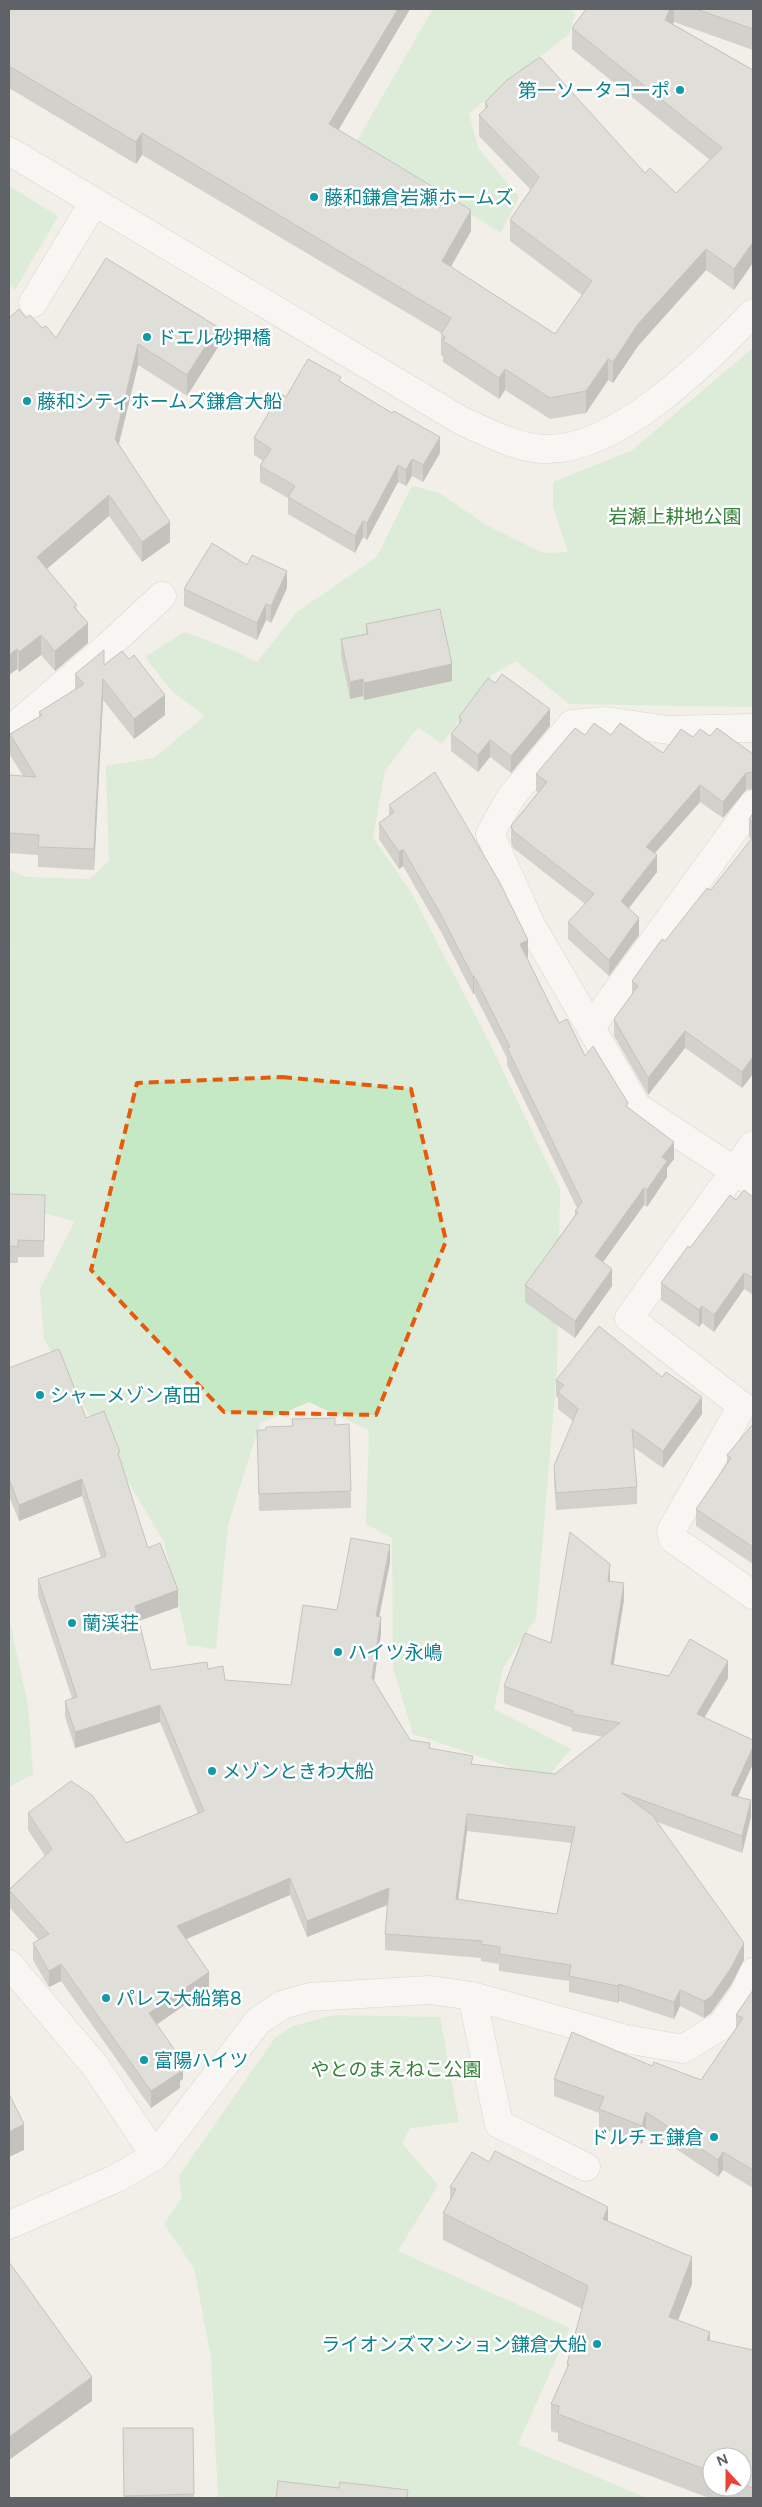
<svg xmlns="http://www.w3.org/2000/svg" width="762" height="2507" viewBox="0 0 762 2507" font-family="Figtree,'Noto Sans JP',sans-serif">
  <style>
    .green { fill: #c5e8c5 }
    .lines { fill: none; stroke-linecap: round; stroke-linejoin: round }
    .street-casing { stroke: #b5b8bc; stroke-width: 29 }
    .street { stroke: #fff; stroke-width: 28 }
    .wall { fill: #afaea9; fill-rule: evenodd }
    .shaded-wall { fill: #8f8d8a }
    .building { fill: #cccac5; stroke: #8f8d8a; fill-rule: evenodd }
    .marked { fill: none; stroke: #e8590c; stroke-width: 4; stroke-dasharray: 10 6; stroke-linejoin: round }
    .culture-dot { fill: #0f9aa8; stroke: #fff; stroke-width: 2 }
    .labels { text-anchor: middle; stroke-width: 5; stroke-linejoin: round; paint-order: stroke }
    .culture-label { font-size: 19px; fill: #0d838f; stroke: #fff; text-anchor: start }
    .park-label { font-size: 19px; fill: #348238; stroke: #fff }
  </style>
  <rect width="100%" height="100%" fill="#f1efe8"/>
  <!-- green -->
  <path class="green" d="M433 9H571L575 14 569 34 469 113 478 148 519 197 501 233 356 142Z
    M9 186 58 216 15 290 9 283Z
    M753 348V707L569 704 516 661 493 674 442 744 418 727 385 771 373 838 411 892 488 1040 560 1189 557 1369 536 1618 503 1668 494 1709 571 1749 546 1779 413 1734 393 1668 392 1538 366 1524 369 1430 309 1402 260 1423 228 1525 216 1649 188 1645 164 1542 44 1339 40 1289 75 1221 9 1205V960L11 951 9 950V870L27 877 90 879 109 861 106 766 154 758 205 716 172 691 145 657 184 632 230 649 257 662 297 612 377 557 412 486 439 493 486 525 543 553 568 552 553 507V482L631 451Z
    M9 1618 28 1705 33 1774 9 1787Z
    M334 2015 440 2017 459 2122 410 2128 402 2143 438 2185 398 2251 570 2328 518 2444 647 2498H218L211 2357 194 2268 164 2224 182 2197 179 2176 275 2038 293 2026Z"/>
  <g class="lines">
    <!-- street casing -->
    <g class="street-casing">
      <path id="street" d="M9 151 462 421C487 432 516 448 544 449 616 452 706 362 753 313
        M33 303 94 202
        M753 728 668 730 606 721 572 724 511 797 490 834 531 925 637 1107 753 1183
        M9 731 106 648 162 596
        M592 1026 753 804
        M753 1145 629 1318 742 1406 671 1531 673 1539 753 1595
        M9 1964 96 2067 155 2156
        M472 1996 499 2124 586 2167
        M9 2225 115 2179 155 2156 258 2021 282 2005 310 1997 430 1990 472 1996 626 2039 683 2049 722 2025 745 1992 753 1972"/>
    </g>
    <!-- street -->
    <use href="#street" class="street"/>
  </g>
  <!-- wall -->
  <path class="wall" d="M9 9H410L338 130 471 231 451 267 555 334 582 295 510 241V220L531 190 479 136V115L485 109V102L645 173 676 193 710 160 572 49V28L586 9H753V50L674 22 673 24 753 70 734 290 706 270 638 346 613 383 608 380 586 413 550 419 505 390 499 399 443 362V356L441 355V333L142 155 136 164 9 88Z
    M9 318H26L56 338 218 347 187 396 138 365 119 444 170 542 142 562 109 516 47 569 77 609 88 643 55 671 41 655 19 672 17 669 9 675Z
    M341 382 440 453 423 482 412 476 406 486 398 482 367 540 363 537 355 553 288 514V498L260 482V466L263 461 254 455V438Z
    M247 565 287 588 271 623 266 620 257 640 184 606V589Z
    M366 624 452 681 364 700 363 696 350 699 341 656V639L366 634Z
    M104 664 165 715 134 739 103 700 94 870 38 867V855L9 853V775L23 776 10 755V734L39 717V712L75 689V674Z
    M459 717 550 726 511 773 490 757 478 772 451 751V734L459 724Z
    M585 735H611L663 753 693 737 710 736 753 754V789L746 790 723 818 700 802 655 853 657 872 629 908 639 935 609 976 568 939V922L585 904 513 848 511 843V826L538 792 536 791V774Z
    M389 805 528 957 527 958 559 1023 585 1056 628 1107 674 1159 667 1168V1177L647 1207 644 1205 603 1262 612 1286 575 1338 525 1302V1285L575 1215V1211L577 1208 507 1065V1058L474 993 473 994 440 930 403 866 399 869 379 839V823L389 816Z
    M753 813V1074L742 1088 685 1048 648 1095 614 1036V1019L632 994V981L711 890 752 839 749 837V820Z
    M9 1194 45 1211 44 1257H18V1263H9Z
    M753 1197V1295L744 1289 714 1332 702 1323 699 1327 661 1300V1283L690 1248 736 1200Z
    M9 1368 86 1418 120 1459 148 1548 178 1607 139 1621 151 1670 208 1669 225 1680 291 1685 337 1610 390 1562 379 1617 381 1634 374 1681 410 1740 473 1764 555 1774 603 1737 572 1731V1728L504 1703V1686L551 1643 610 1581 624 1600 613 1665 669 1676 728 1678 704 1717 738 1797 751 1817 742 1853 657 1822 744 1960 731 1985 711 2013 704 2018 680 2006 674 2019 619 2001 618 2003 569 1992V1981L499 1971V1964L481 1961V1958L385 1950V1934L388 1905 307 1937 290 1895 186 1939 209 1988 157 2024 183 2079 180 2081V2088L151 2108 61 1981 49 1987 47 1984 33 1960V1943L39 1940 9 1907V1889L45 1856 28 1830V1813L126 1843 198 1814 160 1722 75 1748 65 1717V1701L72 1698 38 1596V1579L101 1558 82 1496 19 1521 9 1496ZM467 1831 572 1843 557 1914 458 1900Z
    M556 1380 702 1414 663 1468 633 1447 637 1487V1504L556 1510 554 1482V1466L573 1421 558 1409V1398L556 1396Z
    M292 1419 335 1424 351 1491V1508L259 1511 257 1430H266L292 1426Z
    M753 1424V1564L696 1526V1509L727 1464V1455Z
    M753 1990V2188L723 2170 718 2177 646 2129 642 2144 599 2127V2113L554 2096V2079L652 2066 701 2080 736 2028V2015Z
    M489 2162 608 2221 692 2284 678 2320 710 2341 753 2350V2498H709L558 2441V2433L551 2431V2404L567 2369V2364L582 2309 443 2240V2213L450 2199V2187ZM712 2457H742V2487H712Z
    M123 2428H193L194 2498H124Z"/>
  <!-- shaded-wall -->
  <path class="shaded-wall" d="M398 9H410L329 146V124Z
    M670 9H674V22L665 41V20Z
    M142 133V155L136 164V142Z
    M471 210V231L442 282V261Z
    M753 242V263L734 290V269Z
    M706 249V270L638 346 613 383V362L638 324Z
    M218 327V347L187 396V375Z
    M138 344V365L115 459V439Z
    M608 359V380L586 413V391Z
    M505 369V390L499 399V378Z
    M440 437V453L423 482V465Z
    M412 459V476L406 486V470Z
    M398 465V482L367 540V523Z
    M109 495V516L37 577V557Z
    M363 521V537L355 553V536Z
    M170 522V542L142 562V542Z
    M287 571V588L271 623V606Z
    M266 604V620L257 640V623Z
    M88 623V643L55 671V651Z
    M41 635V655L19 672V652Z
    M17 649V669L9 675V655Z
    M452 664V681L364 700V683Z
    M103 679V700L94 870V849Z
    M363 679V696L350 699V682Z
    M165 695V715L134 739V719Z
    M550 709V726L511 773V756Z
    M490 740V757L478 772V755Z
    M746 773V790L723 818V802Z
    M700 785V802L646 863V847Z
    M403 849V866L399 869V852Z
    M657 855V872L621 918V901Z
    M639 918V935L609 976V960Z
    M528 940V957L520 961V944Z
    M474 976V993L473 994V977Z
    M685 1031V1048L648 1095V1078Z
    M753 1057V1074L742 1088V1072Z
    M674 1142V1159L667 1168V1177L647 1207V1190L662 1157Z
    M644 1188V1205L595 1273V1256Z
    M612 1269V1286L575 1338V1321Z
    M744 1273V1289L714 1332V1315Z
    M702 1306V1323L699 1327V1310Z
    M702 1397V1414L663 1468V1451Z
    M82 1479V1496L19 1521V1505Z
    M390 1545V1562L376 1633V1616Z
    M610 1564V1581L608 1598V1581Z
    M624 1583V1600L611 1681V1664Z
    M178 1590V1607L135 1622V1606Z
    M381 1617V1634L372 1694V1678Z
    M728 1661V1678L697 1730V1714Z
    M160 1705V1722L75 1748V1732Z
    M753 1747V1764L731 1812V1795Z
    M751 1800V1817L742 1853V1836Z
    M467 1814V1831L456 1916V1899Z
    M290 1878V1895L177 1943V1926Z
    M389 1888V1904L307 1937V1921Z
    M744 1943V1960L731 1985 711 2013 704 2018V2001Z
    M61 1964V1981L49 1987V1971Z
    M209 1972V1988L149 2030V2013Z
    M619 1984V2001L618 2003V1986Z
    M680 1990V2006L674 2019V2002Z
    M183 2062V2079L180 2081V2088L151 2108V2091L176 2067Z
    M646 2112V2129L642 2144V2126Z
    M24 2124V2150L9 2157V2132Z
    M723 2152V2170L718 2177V2160Z
    M608 2207V2234L603 2219Z
    M692 2257V2284L669 2344V2317Z
    M710 2332V2359L707 2340Z
    M92 2377V2401L9 2460V2437Z"/>
  <!-- building -->
  <path class="building" d="M9 9H398L329 124 471 210 442 261 555 334 592 281 510 220 539 177 479 115 488 106 485 102 507 80 540 57 645 173 650 168 676 193 722 148 572 28 586 9H670L665 20 753 70V242L734 269 706 249 638 324 613 362 608 359 586 391 550 398 505 369 499 378 443 341 445 337 441 334 451 318 142 133 136 142 9 66Z
    M696 9H753V29Z
    M106 258 218 327 187 375 138 344 115 439 170 522 142 542 109 495 37 557 77 605 74 607 88 623 55 651 41 635 19 652 17 649 9 655V318L19 309 26 318 30 315 42 328 46 326 56 338Z
    M308 359 341 377 339 381 392 413 394 411 440 437 423 465 412 459 406 470 398 465 367 523 363 521 355 536 288 497 295 486 260 466 271 449 254 438 280 393 286 397Z
    M212 543 247 565 252 555 287 571 271 606 266 604 257 623 184 589Z
    M440 609 452 664 364 683 363 679 350 682 341 639 368 634 366 624Z
    M104 650V665L122 651 129 659 134 655 165 695 134 719 103 679 94 849 38 847 39 835 9 833V775L36 777 10 734 42 715 39 712 84 684 75 674Z
    M502 674 550 709 511 756 490 740 478 755 451 734 462 720 459 717 488 678 495 683Z
    M594 723 611 735 620 723 663 753 681 729 693 737 700 729 710 736 717 728 753 754V772L746 773 723 802 700 785 646 847 657 855 621 901 639 918 609 960 568 922 594 894 513 831 511 826 547 782 536 774 575 728 585 735Z
    M435 772 500 883 528 940 520 944 559 1023 567 1019 585 1056 593 1046 628 1103 626 1106 674 1142 662 1157 667 1161 647 1190 644 1188 595 1256 612 1269 575 1321 525 1285 578 1212 575 1211 582 1202 507 1048 510 1047 474 976 473 977 440 913 403 849 399 852 379 823 394 812 389 805Z
    M753 813V823L749 820Z
    M753 837V1057L742 1072 685 1031 648 1078 614 1019 638 986 632 981 662 939 665 941 707 888 711 890Z
    M744 1190 753 1197V1278L744 1273 714 1315 702 1306 699 1310 661 1283 688 1246 690 1248 730 1195 736 1200Z
    M9 1194 45 1195 44 1241 18 1240V1247L9 1246Z
    M599 1326 662 1377 666 1372 702 1397 663 1451 632 1429 637 1487 556 1493 554 1466 578 1409 558 1392 564 1385 556 1380Z
    M59 1349 86 1418 104 1411 120 1452 118 1453 148 1548 160 1543 178 1590 135 1606 151 1670 207 1662 208 1669 223 1666 225 1680 291 1685 303 1605 337 1610 351 1538 390 1545 376 1616 381 1617 372 1678 410 1740 430 1743 429 1748 473 1756 471 1764 555 1774 620 1723 572 1714 573 1711 504 1686 525 1633 551 1643 570 1532 610 1564 608 1581 624 1583 611 1664 669 1676 690 1639 728 1661 697 1714 753 1740V1747L731 1795 751 1800 742 1836 622 1793 652 1815 744 1943 731 1968 711 1997 704 2001 680 1990 674 2002 619 1984 618 1986 569 1976 571 1965 499 1954 500 1947 481 1944 482 1941 385 1934 389 1888 307 1921 290 1878 177 1926 209 1972 149 2013 183 2062 176 2067 180 2072 151 2091 61 1964 49 1971 47 1968 33 1943 49 1934 9 1890 52 1849 28 1813 71 1781 92 1795 126 1843 204 1811 160 1705 75 1732 65 1701 77 1697 38 1579 106 1556 82 1479 19 1505 9 1479V1368ZM467 1814 575 1827 557 1914 456 1899Z
    M335 1418V1425L349 1424 351 1491 259 1494 257 1430H266V1427L293 1426 292 1419Z
    M753 1424V1547L696 1509 731 1458 727 1455Z
    M753 1990V2170L723 2152 718 2160 646 2112 642 2126 599 2109 604 2097 554 2079 572 2032 652 2066 654 2062 701 2080 743 2018 736 2015Z
    M9 2094 24 2124 9 2132Z
    M495 2151 608 2207 603 2219 692 2257 669 2317 710 2332 707 2340 753 2350V2488L742 2484V2457H712V2472L558 2414 559 2406 551 2404 569 2364H567L588 2286 443 2213 456 2189 450 2187 472 2152 489 2162Z
    M9 2262 92 2377 9 2437Z
    M123 2428H193L194 2494 124 2496Z
    M278 2481 339 2488 340 2482 408 2490 407 2498H276Z"/>
  <!-- marked area -->
  <path d="M0 0H762V2507H0ZM282 1077 411 1089 446 1241 376 1415 224 1412 91 1270 137 1083Z" fill="#f1efe8" fill-opacity=".55" fill-rule="evenodd"/>
  <path class="marked" d="M282 1077 411 1089 446 1241 376 1415 224 1412 91 1270 137 1083Z"/>
  <!-- markers -->
  <g class="culture-dot">
    <circle cx="680" cy="90" r="5"/>
    <circle cx="314" cy="197" r="5"/>
    <circle cx="147" cy="337" r="5"/>
    <circle cx="27" cy="401" r="5"/>
    <circle cx="40" cy="1395" r="5"/>
    <circle cx="72" cy="1623" r="5"/>
    <circle cx="338" cy="1652" r="5"/>
    <circle cx="212" cy="1771" r="5"/>
    <circle cx="106" cy="1998" r="5"/>
    <circle cx="144" cy="2060" r="5"/>
    <circle cx="714" cy="2137" r="5"/>
    <circle cx="597" cy="2344" r="5"/>
  </g>
  <g class="labels">
    <!-- culture labels -->
    <g class="culture-label">
      <text x="670" y="97" text-anchor="end">第一ソータコーポ</text>
      <text x="324" y="204">藤和鎌倉岩瀬ホームズ</text>
      <text x="157" y="344">ドエル砂押橋</text>
      <text x="37" y="408">藤和シティホームズ鎌倉大船</text>
      <text x="50" y="1402">シャーメゾン髙田</text>
      <text x="82" y="1630">蘭渓荘</text>
      <text x="348" y="1659">ハイツ永嶋</text>
      <text x="222" y="1778">メゾンときわ大船</text>
      <text x="116" y="2005">パレス大船第8</text>
      <text x="154" y="2067">富陽ハイツ</text>
      <text x="704" y="2144" text-anchor="end">ドルチェ鎌倉</text>
      <text x="587" y="2351" text-anchor="end">ライオンズマンション鎌倉大船</text>
    </g>
    <!-- park labels -->
    <g class="park-label">
      <text x="675" y="523">岩瀬上耕地公園</text>
      <text x="396" y="2076">やとのまえねこ公園</text>
    </g>
  </g>
  <!-- border -->
  <rect width="762" height="2507" fill="none" stroke="#5f6368" stroke-width="20"/>
  <!-- north arrow -->
  <g transform="translate(727 2472) rotate(339)"><circle r="24" fill="#ffffff" stroke="#bfc1c3"/>
  <path d="M0-4L9 19L0 12L-9 19Z" fill="#ea4335"/>
  <text y="-8" font-size="14" font-weight="bold" text-anchor="middle" fill="#5f6368">N</text>
  </g>
</svg>
